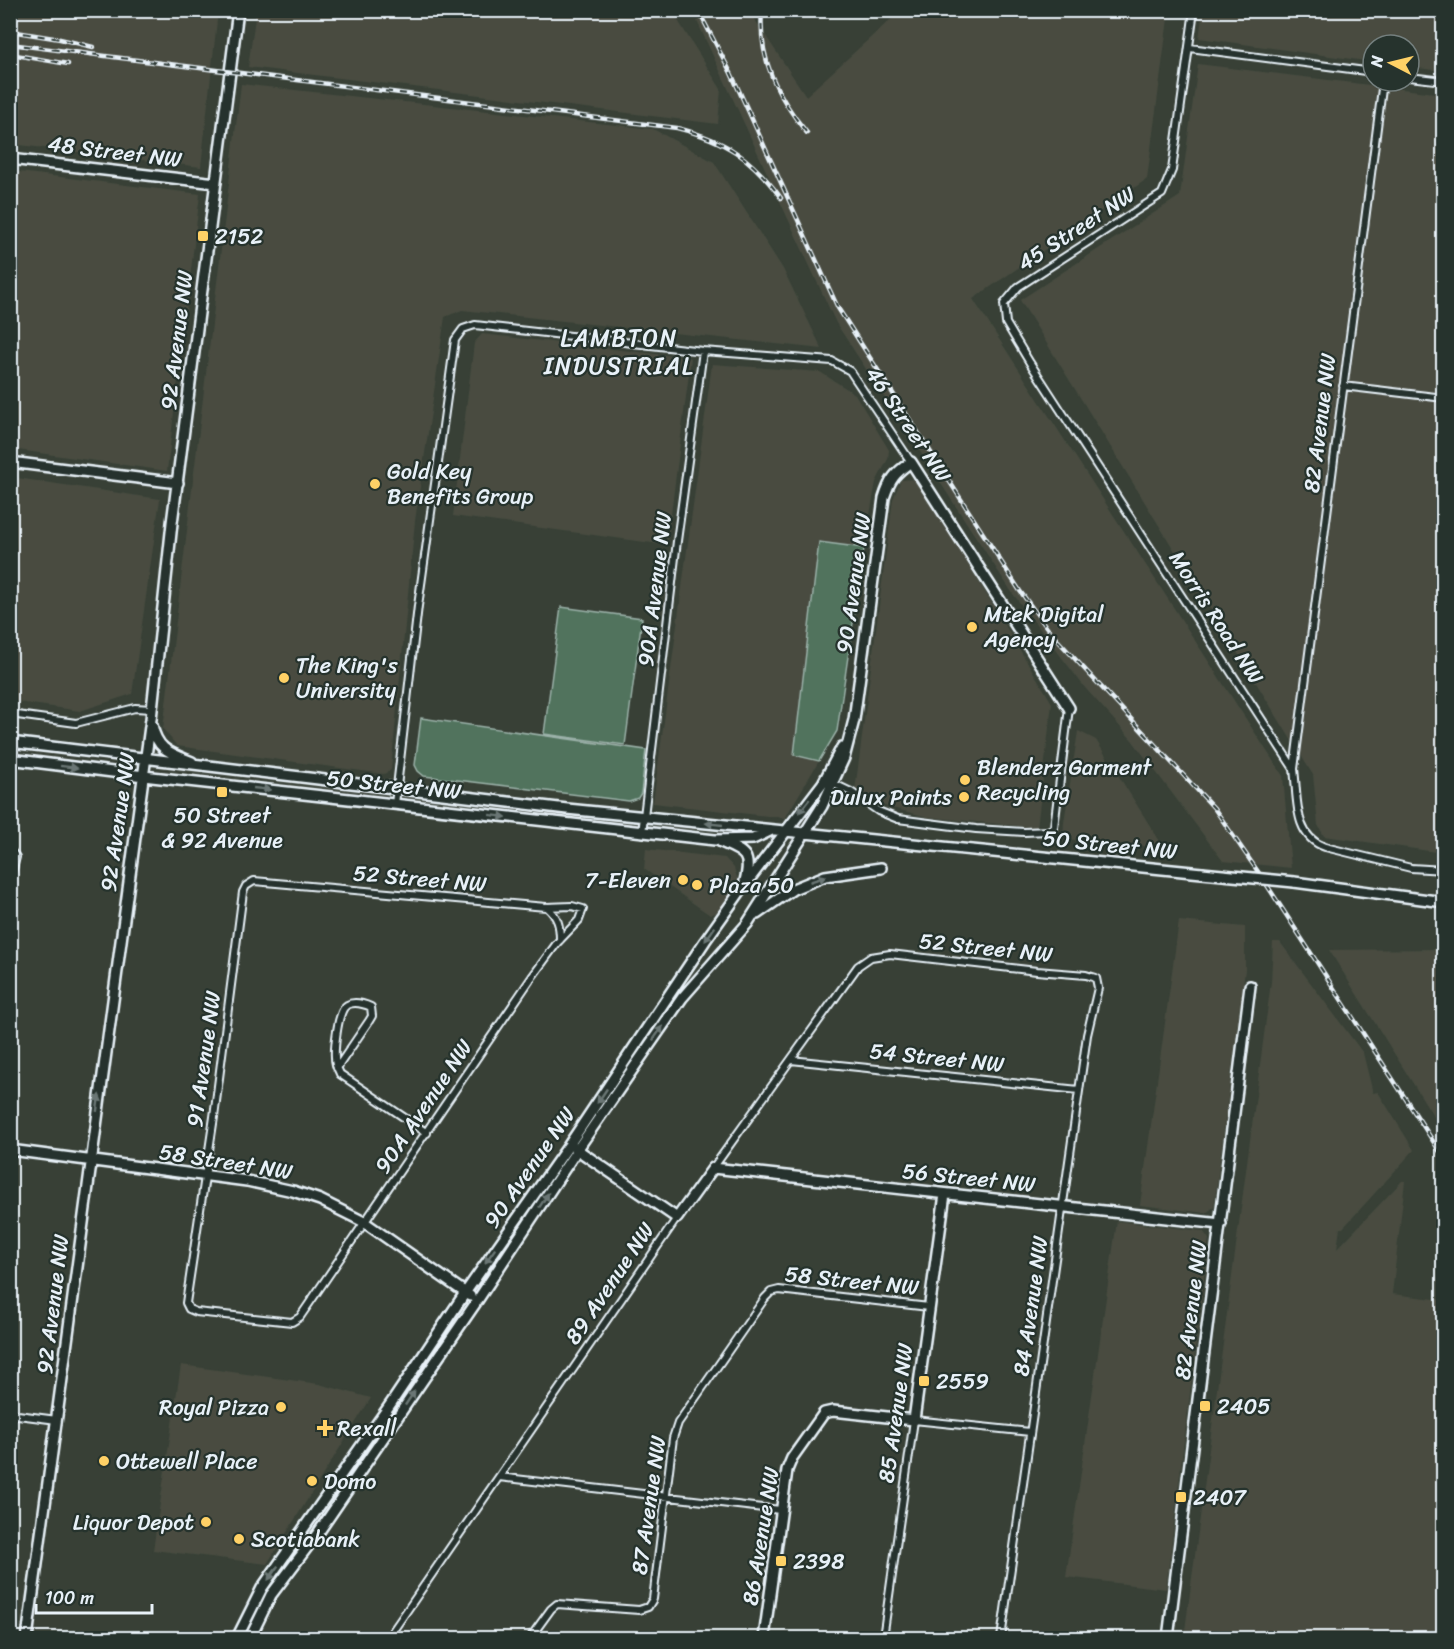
<svg xmlns="http://www.w3.org/2000/svg" width="1454" height="1649" viewBox="0 0 1454 1649" font-family="Sriracha,sans-serif">
  <style>
    .built { fill: #484c41 }
    .green { fill: #51735d; stroke: #9cb2aa; stroke-width: 1.5 }
    .lines { fill: none; stroke-linecap: round; stroke-linejoin: round }
    .street-casing { stroke: #e8f1f8; stroke-width: 10 }
    .secondary-casing { stroke: #e8f1f8; stroke-width: 14 }
    .street { stroke: #26332d; stroke-width: 6 }
    .secondary { stroke: #26332d; stroke-width: 9 }
    .rail-casing { stroke: #e8f1f8; stroke-width: 4.5 }
    .rail { stroke: #26332d; stroke-width: 2; stroke-dasharray: 7; stroke-linecap: butt }
    .secondary-bridge-casing { stroke: #e8f1f8; stroke-width: 14; stroke-linecap: butt }
    .secondary-bridge { stroke: #26332d; stroke-width: 9 }
    .oneway { fill: #6a7674 }
    .poi-dot { fill: #ffd166; stroke: #26332d; stroke-width: 2 }
    .labels { text-anchor: middle; stroke-width: 4.5; stroke-linejoin: round; paint-order: stroke }
    .street-label { font-size: 22px; fill: #e8f1f8; stroke: #26332d }
    .poi-label { font-size: 22px; fill: #e8f1f8; stroke: #26332d; text-anchor: start }
    .neighbourhood-label { font-size: 24px; letter-spacing: 1.5px; fill: #e8f1f8; stroke: #26332d }
  </style>
  <rect width="100%" height="100%" fill="#384036"/>
  <filter id="ink" filterUnits="userSpaceOnUse"><feTurbulence type="fractalNoise" baseFrequency=".0167" numOctaves="2"/><feDisplacementMap in="SourceGraphic" scale="12" xChannelSelector="R" yChannelSelector="G"/><feConvolveMatrix kernelMatrix="1 2 1 2 8 2 1 2 1" color-interpolation-filters="sRGB"/></filter>
  <g filter="url(#ink)">
    <!-- built -->
    <path class="built" d="M11 10 218 11 201 167 11 144Z
      M672 11 721 89 718 124 248 67 256 11Z
      M744 11 751 16 749 11H754L753 17 806 96 900 11H1169L1147 179 973 299 1283 776 1291 868 1223 861 1132 740 1086 689 1013 594 836 323 697 21Z
      M1203 11H1443V71L1409 67V45H1373V62L1199 38Z
      M1198 64 1443 94V853L1324 836 1318 825 1313 775 1020 300 1180 196Z
      M241 84 653 129 714 162 783 269 822 349 462 310 445 317 415 521 391 770 384 774 177 746 163 729Z
      M11 171 200 194 167 471 11 449Z
      M482 334 691 358 667 545 453 516 474 343Z
      M712 364 820 372 855 394 889 450 888 459 876 482 864 548 819 542 794 755 819 761 785 818 653 803Z
      M10 477 160 499 132 694 80 711 11 701Z
      M914 479 961 552 1052 703 1037 828 927 817 854 798 893 499 901 480Z
      M1078 731 1096 740 1164 848 1063 839 1064 822Z
      M646 849 725 858 734 868 739 884 721 911 710 915 644 869Z
      M1179 921 1245 927V970L1214 1207 1206 1213 1140 1205Z
      M1273 942H1280L1363 1053 1373 1093 1378 1092 1414 1150 1343 1228H1340L1337 1249 1402 1181H1405L1392 1294 1443 1300 1444 1618 1432 1638H1184L1271 982Z
      M1443 949H1444L1443 1131 1329 950Z
      M1117 1221 1203 1231 1209 1239 1166 1589 1066 1577Z
      M181 1365 319 1384 371 1398 267 1564 153 1550Z"/>
    <!-- green -->
    <path class="green" d="M819 542 864 548 837 731 819 761 794 755Z
      M561 607 642 618 625 745 544 734Z
      M421 718 646 750 641 793 638 798 629 801 424 776 418 771 415 765Z"/>
    <g class="lines">
      <!-- street casing -->
      <g class="street-casing">
        <path id="street" d="M1194 10 1172 170 1162 194 1018 287 1004 304 1006 323 1030 363 1294 769C1298 799 1293 836 1325 847L1411 868 1444 870
          M1190 48 1373 72
          M1409 77 1444 81
          M1343 386 1444 398
          M10 714 76 723 135 708 152 709
          M1294 769 1383 81
          M830 782 851 792 878 811 898 819 976 829 1024 832 1049 831 1054 827 1069 708
          M395 804 418 606 455 340 463 329 475 325 703 351 832 361 850 371 911 462
          M642 833 677 541 703 351
          M10 850 16 857 10 881
          M254 881 546 907 572 906 583 909 579 920 557 943 532 977 300 1317 292 1322 196 1312 189 1309 186 1303 214 1117 243 892 246 886Z
          M547 907C558 917 560 925 560 940
          M791 1060 1079 1090
          M337 1068 369 1021 372 1016 371 1007C364 1004 354 1001 347 1005 337 1011 333 1054 336 1065 337 1068 339 1071 340 1074L427 1133
          M713 1168 858 966 871 957 890 954 1037 971 1086 975 1096 978 1098 988 1087 1035 1001 1638
          M10 1414 57 1420
          M499 1477 780 1510
          M388 1638 677 1218
          M530 1638 551 1609 557 1604 639 1610 648 1607 653 1599 673 1438 678 1423 765 1298 771 1292 779 1290 929 1307
          M883 1638 914 1420 1030 1432"/>
      </g>
      <!-- secondary casing -->
      <g class="secondary-casing">
        <path id="secondary" d="M10 159 216 183
          M10 462 178 483
          M152 725C157 750 170 753 192 762
          M10 742 567 809 1202 873
          M10 759 152 777 715 840 753 839 772 830
          M721 842C744 852 752 854 745 881
          M1294 882 1444 902
          M757 914 793 889 825 876 881 868
          M572 1146 677 1218 713 1168 1221 1224
          M10 1150 247 1181 293 1191 320 1200 364 1222 470 1296
          M27 1638 151 719 172 523 238 10
          M237 1638 262 1588 392 1402 465 1293 569 1145 705 941 744 886 823 783 842 747
          M250 1638 271 1595 318 1533 477 1301 577 1150 682 998 747 924 822 806 844 758 854 720 884 498C890 479 895 473 911 462L1069 708
          M764 1638 787 1470 792 1458 824 1413 833 1411 914 1420 945 1194
          M1168 1638 1250 986"/>
      </g>
      <!-- street -->
      <use href="#street" class="street"/>
      <!-- secondary -->
      <use href="#secondary" class="secondary"/>
      <!-- rail casing -->
      <g class="rail-casing">
        <path id="rail" d="M698 10 731 73 838 308 1020 591 1050 632 1214 808 1261 876 1444 1158
          M762 10C758 59 777 96 807 133
          M10 31 60 39 93 47
          M10 44 677 128C725 140 752 158 781 198
          M10 54 68 64"/>
      </g>
      <!-- rail -->
      <use href="#rail" class="rail"/>
      <!-- secondary-bridge casing -->
      <g class="secondary-bridge-casing">
        <path id="secondary-bridge" d="M1202 873 1294 882"/>
      </g>
      <!-- secondary-bridge -->
      <use href="#secondary-bridge" class="secondary-bridge"/>
    </g>
    <!-- one-way arrows -->
    <defs><path id="oneway-solid" d="M-6-.8H1V-3.2L6.5 0L1 3.2V.8H-6Z" transform="scale(1.5)"/></defs>
    <g class="oneway">
      <use href="#oneway-solid" transform="translate(69 767) rotate(7)"/>
      <use href="#oneway-solid" transform="translate(262 789) rotate(6)"/>
      <use href="#oneway-solid" transform="translate(804 806) rotate(128)"/>
      <use href="#oneway-solid" transform="translate(498 816) rotate(7)"/>
      <use href="#oneway-solid" transform="translate(714 824) rotate(-174)"/>
      <use href="#oneway-solid" transform="translate(818 879) rotate(-19)"/>
      <use href="#oneway-solid" transform="translate(710 934) rotate(125)"/>
      <use href="#oneway-solid" transform="translate(658 1033) rotate(-55)"/>
      <use href="#oneway-solid" transform="translate(602 1096) rotate(124)"/>
      <use href="#oneway-solid" transform="translate(98 1103) rotate(-82)"/>
      <use href="#oneway-solid" transform="translate(544 1200) rotate(-57)"/>
      <use href="#oneway-solid" transform="translate(490 1256) rotate(125)"/>
      <use href="#oneway-solid" transform="translate(410 1398) rotate(-56)"/>
      <use href="#oneway-solid" transform="translate(273 1573) rotate(125)"/>
    </g>
  </g>
  <!-- markers -->
  <g class="poi-dot">
    <rect x="197" y="230" width="12" height="12" rx="3"/>
    <circle cx="375" cy="484" r="6"/>
    <circle cx="972" cy="627" r="6"/>
    <circle cx="284" cy="678" r="6"/>
    <circle cx="965" cy="780" r="6"/>
    <rect x="216" y="786" width="12" height="12" rx="3"/>
    <circle cx="964" cy="797" r="6"/>
    <circle cx="683" cy="880" r="6"/>
    <circle cx="697" cy="885" r="6"/>
    <rect x="918" y="1375" width="12" height="12" rx="3"/>
    <rect x="1199" y="1400" width="12" height="12" rx="3"/>
    <circle cx="281" cy="1407" r="6"/>
    <path d="M322 1419h6v6h6v6h-6v6h-6v-6h-6v-6h6z"/>
    <circle cx="104" cy="1461" r="6"/>
    <circle cx="312" cy="1481" r="6"/>
    <rect x="1175" y="1491" width="12" height="12" rx="3"/>
    <circle cx="206" cy="1522" r="6"/>
    <circle cx="239" cy="1539" r="6"/>
    <rect x="775" y="1555" width="12" height="12" rx="3"/>
  </g>
  <g class="labels">
    <!-- street labels -->
    <g class="street-label">
      <text transform="translate(115 151) rotate(7)" y="8">48 Street NW</text>
      <text transform="translate(1076 228) rotate(-33)" y="8">45 Street NW</text>
      <text transform="translate(176 340) rotate(-83)" y="8">92 Avenue NW</text>
      <text transform="translate(1319 423) rotate(-83)" y="8">82 Avenue NW</text>
      <text transform="translate(909 424) rotate(56)" y="8">46 Street NW</text>
      <text transform="translate(853 583) rotate(-82)" y="8">90 Avenue NW</text>
      <text transform="translate(654 589) rotate(-83)" y="8">90A Avenue NW</text>
      <text transform="translate(1217 617) rotate(57)" y="8">Morris Road NW</text>
      <text transform="translate(394 784) rotate(6)" y="8">50 Street NW</text>
      <text transform="translate(117 822) rotate(-82)" y="8">92 Avenue NW</text>
      <text transform="translate(1110 844) rotate(6)" y="8">50 Street NW</text>
      <text transform="translate(420 878) rotate(5)" y="8">52 Street NW</text>
      <text transform="translate(986 947) rotate(6)" y="8">52 Street NW</text>
      <text transform="translate(937 1057) rotate(6)" y="8">54 Street NW</text>
      <text transform="translate(203 1059) rotate(-82)" y="8">91 Avenue NW</text>
      <text transform="translate(423 1106) rotate(-56)" y="8">90A Avenue NW</text>
      <text transform="translate(226 1161) rotate(9)" y="8">58 Street NW</text>
      <text transform="translate(529 1167) rotate(-55)" y="8">90 Avenue NW</text>
      <text transform="translate(969 1177) rotate(6)" y="8">56 Street NW</text>
      <text transform="translate(852 1280) rotate(6)" y="8">58 Street NW</text>
      <text transform="translate(609 1283) rotate(-56)" y="8">89 Avenue NW</text>
      <text transform="translate(52 1304) rotate(-83)" y="8">92 Avenue NW</text>
      <text transform="translate(1030 1306) rotate(-82)" y="8">84 Avenue NW</text>
      <text transform="translate(1190 1310) rotate(-83)" y="8">82 Avenue NW</text>
      <text transform="translate(895 1413) rotate(-82)" y="8">85 Avenue NW</text>
      <text transform="translate(648 1505) rotate(-82)" y="8">87 Avenue NW</text>
      <text transform="translate(760 1536) rotate(-81)" y="8">86 Avenue NW</text>
    </g>
    <!-- poi labels -->
    <g class="poi-label">
      <text x="215" y="244">2152</text>
      <text x="387" y="479">Gold Key<tspan x="387" dy="25">Benefits Group</tspan></text>
      <text x="984" y="622">Mtek Digital<tspan x="984" dy="25">Agency</tspan></text>
      <text x="296" y="673">The King's<tspan x="296" dy="25">University</tspan></text>
      <text x="977" y="775">Blenderz Garment<tspan x="977" dy="25">Recycling</tspan></text>
      <text x="952" y="805" text-anchor="end">Dulux Paints</text>
      <text x="222" y="823" text-anchor="middle">50 Street<tspan x="222" dy="25">&amp; 92 Avenue</tspan></text>
      <text x="671" y="888" text-anchor="end">7-Eleven</text>
      <text x="709" y="893">Plaza 50</text>
      <text x="936" y="1389">2559</text>
      <text x="1217" y="1414">2405</text>
      <text x="269" y="1415" text-anchor="end">Royal Pizza</text>
      <text x="337" y="1436">Rexall</text>
      <text x="116" y="1469">Ottewell Place</text>
      <text x="324" y="1489">Domo</text>
      <text x="1193" y="1505">2407</text>
      <text x="194" y="1530" text-anchor="end">Liquor Depot</text>
      <text x="251" y="1547">Scotiabank</text>
      <text x="793" y="1569">2398</text>
    </g>
    <!-- neighbourhood labels -->
    <g class="neighbourhood-label">
      <text x="619" y="346">LAMBTON<tspan x="619" dy="28">INDUSTRIAL</tspan></text>
    </g>
  </g>
  <!-- margin -->
  <rect width="1454" height="1649" fill="none" stroke="#26332d" stroke-width="36"/>
  <rect x="18" y="18" width="1418" height="1613" fill="none" stroke="#e8f1f8" stroke-width="2" filter="url(#ink)"/>
  <!-- north arrow -->
  <g transform="translate(1391 63) rotate(277)"><circle r="28" fill="#26332d" stroke="#747f7e" stroke-width="1.5"/>
  <path d="M0-4.5L10 22L0 15L-10 22Z" fill="#ffd166"/>
  <text y="-9" font-size="16" font-weight="bold" text-anchor="middle" fill="#e8f1f8">N</text>
  </g>
  <!-- scale -->
  <path d="M36 1604v9h116v-9" fill="none" stroke="#e8f1f8" stroke-width="3"/>
  <text x="45" y="1604" font-size="18" fill="#e8f1f8" stroke="#26332d" stroke-width="4.5" paint-order="stroke">100 m</text>
</svg>
